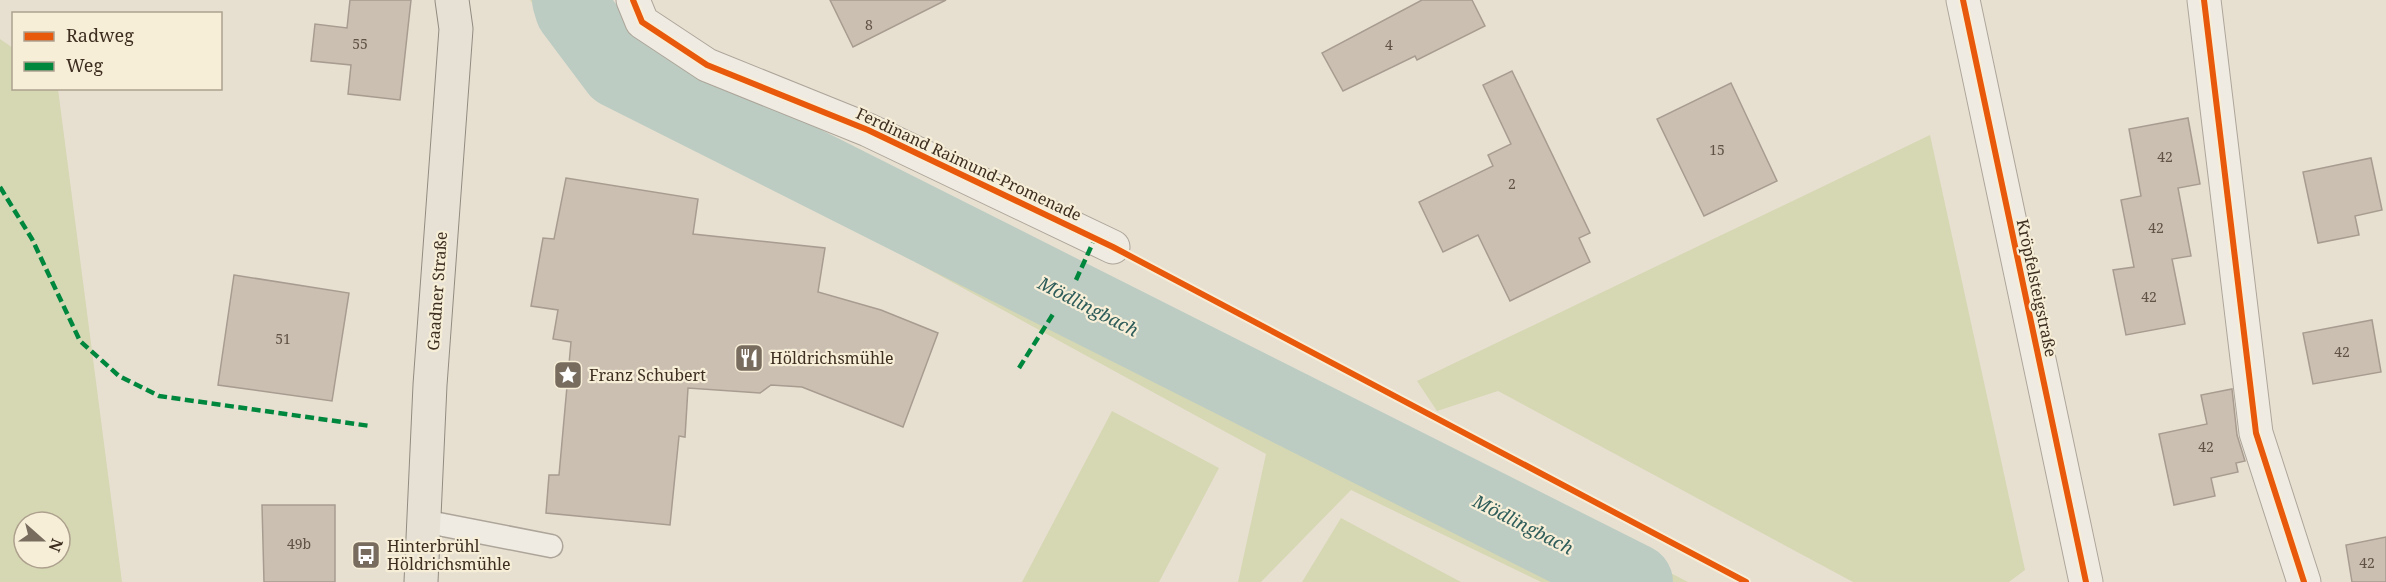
<svg xmlns="http://www.w3.org/2000/svg" width="2386" height="582" viewBox="0 0 2386 582" font-family="'Noto Serif',serif">
  <style>
    .green { fill: #d6d7b3; fill-rule: evenodd }
    .lines { fill: none; stroke-linecap: round; stroke-linejoin: round }
    .river { stroke: #bcccc2; stroke-width: 76 }
    .building { fill: #cbbfb2; stroke: #a89c90; stroke-width: 1.5 }
    .service-casing { stroke: #ada599; stroke-width: 25 }
    .minor-casing { stroke: #ada599; stroke-width: 35 }
    .primary-casing { stroke: #928b80; stroke-width: 35 }
    .service { stroke: #efebe3; stroke-width: 22 }
    .minor { stroke: #efebe3; stroke-width: 33 }
    .primary { stroke: #e6e1d4; stroke-width: 33 }
    .quiet { stroke: #00873e; stroke-width: 4.5; stroke-dasharray: 9 4.5; stroke-linecap: butt }
    .cycleway-casing { stroke: #f7eed8; stroke-width: 10 }
    .cycleway { stroke: #e8590c; stroke-width: 6 }
    .labels { text-anchor: middle; stroke-width: 4.5; stroke-linejoin: round; paint-order: stroke }
    .number-label { font-size: 14px; fill: #605244 }
    .street-label { font-size: 16px; fill: #3d2e20; stroke: #f7eed8 }
    .poi-label { font-size: 16px; fill: #3d2e20; stroke: #f7eed8; text-anchor: start }
    .water-label { font-size: 18px; font-style: italic; fill: #2f5d5a; stroke: #f7eed8 }
  </style>
  <rect width="100%" height="100%" fill="#e7e0d1"/>
  <!-- green -->
  <path class="green" d="M530 0H606L644 63 712 78 1688 582H1541L1351 490 1261 582H1238L1266 454 729 160 597 96Z
    M0 39 13 48 14 88 58 89 122 582H0ZM24 522H60V558H24Z
    M1930 135 2025 570 2009 582H1853L1498 391 1437 411 1417 381Z
    M1112 411 1219 468 1159 582H1022Z
    M1341 518 1461 582H1302Z"/>
  <g class="lines">
    <!-- river -->
    <path class="river" d="M570 0 573 10 618 70 1635 582"/>
  </g>
  <!-- building -->
  <path class="building" d="M350 0H411L400 100 348 94 351 65 311 61 315 24 347 28Z
    M830 0H946L853 47Z
    M1422 0H1472L1485 26 1417 60 1415 56 1343 91 1322 53Z
    M1512 71 1590 233 1579 238 1590 262 1510 301 1478 235 1443 252 1419 202 1493 166 1488 155 1511 144 1483 85Z
    M1731 83 1777 181 1704 216 1657 119Z
    M2188 118 2200 184 2178 188 2191 256 2172 259 2185 324 2126 335 2113 270 2134 267 2121 200 2141 196 2129 129Z
    M2371 158 2382 210 2355 216 2359 235 2318 243 2303 172Z
    M566 178 698 199 693 234 825 248 818 292 881 310 938 333 903 427 802 387 771 385 760 393 688 388 685 437 679 436 670 525 546 513 549 475H559L571 342 553 339 558 310 531 306 543 238 554 239Z
    M234 275 349 293 332 401 218 385Z
    M2372 320 2381 372 2313 384 2303 333Z
    M2232 389 2237 435 2245 461 2236 463 2238 472 2211 478 2215 496 2174 505 2159 434 2207 424 2201 395Z
    M262 505H335V582H264Z
    M2386 537V582H2352L2346 545Z"/>
  <g class="lines">
    <!-- service casing -->
    <g class="service-casing">
      <path id="service" d="M423 521 551 546"/>
    </g>
    <!-- minor casing -->
    <g class="minor-casing">
      <path id="minor" d="M633 0 642 22 707 65 868 130 1113 247
        M1963 0 2086 582
        M2204 0 2256 433 2304 582"/>
    </g>
    <!-- primary casing -->
    <g class="primary-casing">
      <path id="primary" d="M421 582 430 385 456 29 452 0"/>
    </g>
    <!-- service -->
    <use href="#service" class="service"/>
    <!-- minor -->
    <use href="#minor" class="minor"/>
    <!-- primary -->
    <use href="#primary" class="primary"/>
    <!-- quiet -->
    <path class="quiet" d="M0 187 32 239 80 341 119 376 159 396 370 426
      M1076 280 1095 238
      M1019 368 1055 311"/>
    <!-- cycleway casing -->
    <g class="cycleway-casing">
      <path id="cycleway" d="M633 0 642 22 707 65 868 130 1113 247 1746 582
        M1963 0 2086 582
        M2204 0 2256 433 2304 582"/>
    </g>
    <!-- cycleway -->
    <use href="#cycleway" class="cycleway"/>
  </g>
  <!-- icons -->
  <defs>
    <g id="restaurant-square" transform="scale(1.5)"><rect x="-9" y="-9" width="18" height="18" rx="4" fill="#786c5e" stroke="#f7eed8"/><path d="M-5-6h1v4h1v-4h1v4h1v-4h1v5L-1.5 .5V6h-2V.5L-5-1ZM5-6V6H3V1.5H1.5Q1.5-4 5-6Z" fill="#fff"/></g>
    <g id="sight-square" transform="scale(1.5)"><rect x="-9" y="-9" width="18" height="18" rx="4" fill="#786c5e" stroke="#f7eed8"/><path d="M0-6L1.8-2.2L6-1.7L2.9 1.2L3.7 5.4L0 3.3L-3.7 5.4L-2.9 1.2L-6-1.7L-1.8-2.2Z" fill="#fff"/></g>
    <g id="bus-square" transform="scale(1.5)"><rect x="-9" y="-9" width="18" height="18" rx="4" fill="#786c5e" stroke="#f7eed8"/><path d="M-5-6H5V4H4V6H2V4H-2V6H-4V4H-5ZM-3.5-4V0h7V-4ZM-3.5 1.2v1.5H-2V1.2ZM2 1.2v1.5H3.5V1.2Z" fill="#fff"/></g>
  </defs>
  <g fill-rule="evenodd">
    <use href="#restaurant-square" x="749" y="358"/>
    <use href="#sight-square" x="568" y="375"/>
    <use href="#bus-square" x="366" y="555"/>
  </g>
  <g class="labels">
    <!-- number labels -->
    <g class="number-label">
      <text x="869" y="30">8</text>
      <text x="360" y="49">55</text>
      <text x="1389" y="50">4</text>
      <text x="1717" y="155">15</text>
      <text x="2165" y="162">42</text>
      <text x="1512" y="189">2</text>
      <text x="2156" y="233">42</text>
      <text x="2149" y="302">42</text>
      <text x="283" y="344">51</text>
      <text x="2342" y="357">42</text>
      <text x="2206" y="452">42</text>
      <text x="299" y="549">49b</text>
      <text x="2367" y="568">42</text>
    </g>
    <!-- street labels -->
    <g class="street-label">
      <text transform="translate(969 164) rotate(25)" y="6">Ferdinand Raimund-Promenade</text>
      <text transform="translate(2037 288) rotate(78)" y="6">Kröpfelsteigstraße</text>
      <text transform="translate(437 291) rotate(-86)" y="6">Gaadner Straße</text>
    </g>
    <!-- poi labels -->
    <g class="poi-label">
      <text x="770" y="364">Höldrichsmühle</text>
      <text x="589" y="381">Franz Schubert</text>
      <text x="387" y="552">Hinterbrühl<tspan x="387" dy="18">Höldrichsmühle</tspan></text>
    </g>
    <!-- water labels -->
    <g class="water-label">
      <text transform="translate(1088 307) rotate(27)" y="6">Mödlingbach</text>
      <text transform="translate(1523 525) rotate(27)" y="6">Mödlingbach</text>
    </g>
  </g>
  <!-- legend -->
  <rect x="12" y="12" width="210" height="78" fill="#f7eed8" stroke="#ada18e" stroke-width="1.5"/>
  <rect x="24" y="32" width="30" height="9" fill="#e8590c" stroke="#ada18e" stroke-width="1.5"/>
  <text x="66" y="42" font-size="18" fill="#3d2e20">Radweg</text>
  <rect x="24" y="62" width="30" height="9" fill="#00873e" stroke="#ada18e" stroke-width="1.5"/>
  <text x="66" y="72" font-size="18" fill="#3d2e20">Weg</text>
  <!-- north arrow -->
  <g transform="translate(42 540) rotate(111)"><circle r="28" fill="#f7eed8" stroke="#ada18e" stroke-width="1.5"/>
  <path d="M0-4.5L10 22L0 15L-10 22Z" fill="#786c5e"/>
  <text y="-9" font-size="16" font-weight="bold" text-anchor="middle" fill="#3d2e20">N</text>
  </g>
</svg>
